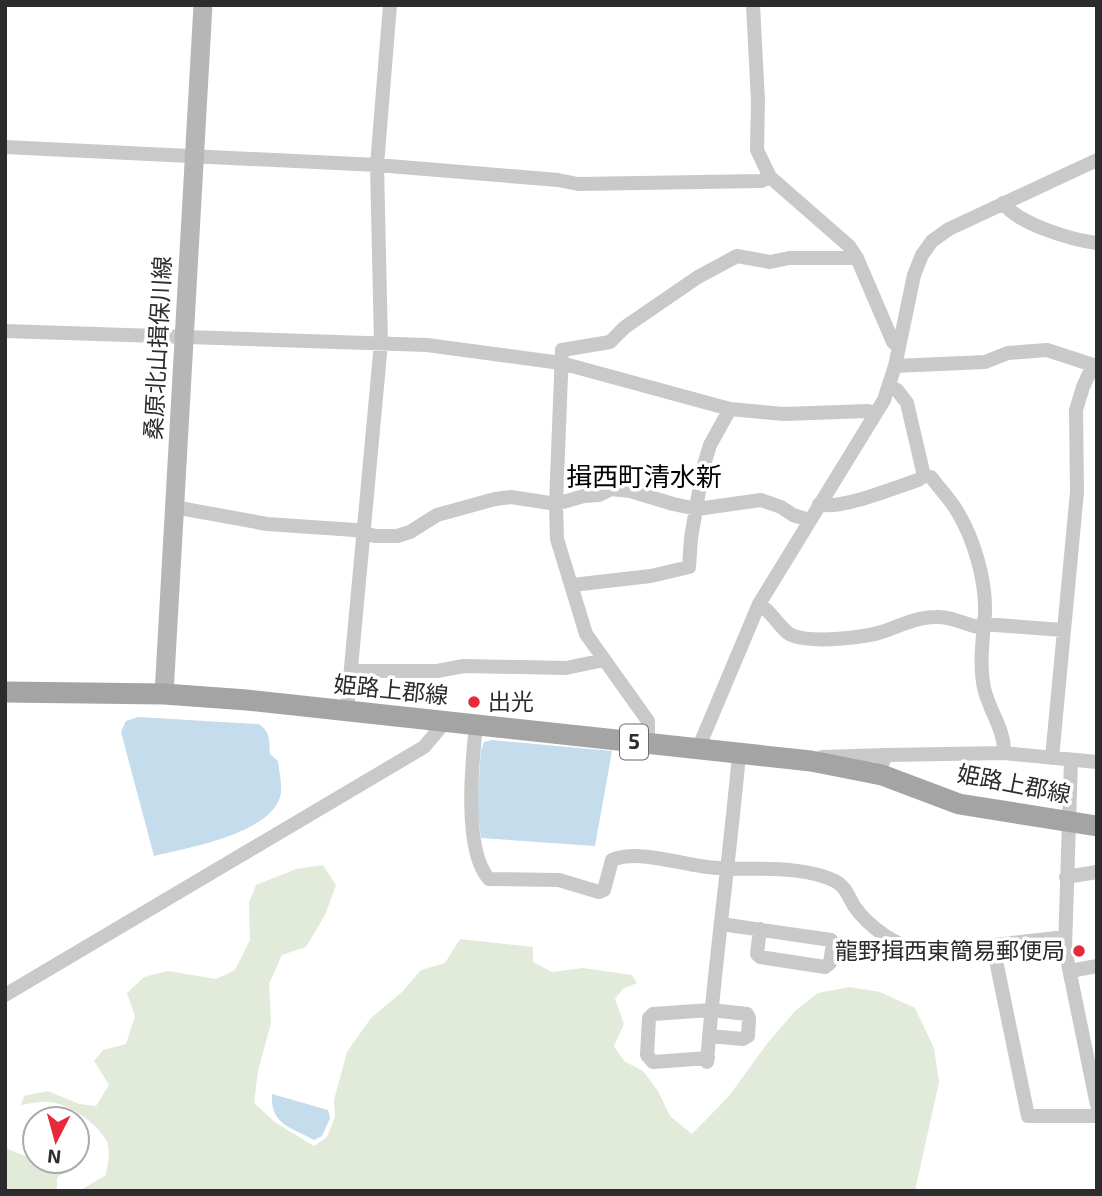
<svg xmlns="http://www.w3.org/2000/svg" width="1102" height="1196" viewBox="0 0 1102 1196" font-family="'Exo 2','Noto Sans JP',sans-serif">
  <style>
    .green { fill: #e2ead9 }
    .water { fill: #c4dceb }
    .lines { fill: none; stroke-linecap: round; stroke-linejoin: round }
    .street { stroke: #c9c9c9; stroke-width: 14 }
    .secondary { stroke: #b6b6b6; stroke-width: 19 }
    .primary { stroke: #a4a4a4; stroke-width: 21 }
    .poi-dot { fill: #e62a39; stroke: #fff; stroke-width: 2.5 }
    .labels { text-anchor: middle; stroke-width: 7; stroke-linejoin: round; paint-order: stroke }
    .shield { fill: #fff; stroke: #6b6b6b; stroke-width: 2 }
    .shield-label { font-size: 21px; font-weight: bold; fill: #2c2c2c }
    .street-label { font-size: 23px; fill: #2c2c2c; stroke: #fff }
    .poi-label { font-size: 23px; fill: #2c2c2c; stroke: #fff; text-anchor: start }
    .quarter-label { font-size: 26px; fill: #000; stroke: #fff }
  </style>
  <rect width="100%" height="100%" fill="#fff"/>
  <!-- green -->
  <path class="green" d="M323 865 336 885 325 915 306 947 282 955 269 984 271 1023 258 1071 254 1103 276 1123 314 1146 327 1137 335 1117 334 1100 347 1052 371 1018 403 991 421 970 445 963 460 939 533 947V962L552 972 583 968 632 975 637 983 623 989 615 999 624 1024 614 1046 624 1061 643 1071 658 1091 670 1116 692 1134 729 1096 766 1045 795 1011 818 993 850 987 880 992 915 1008 934 1048 939 1082 915 1191H79L106 1175C107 1166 111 1152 107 1142 99 1124 68 1103 49 1102 40 1101 30 1104 21 1105L24 1096 48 1091 79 1104 96 1106 109 1085 94 1061 103 1050 126 1044 135 1016 127 993 144 977 168 971 216 979 235 970 250 940 249 903 256 885 296 869Z
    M5 1148 28 1157 35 1155V1161H75L57 1178V1191H5Z"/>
  <!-- water -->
  <path class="water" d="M138 717 258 724C271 731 269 741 270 754L278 761C279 771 282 783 281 793 274 834 187 848 154 856L121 732 126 721Z
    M492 740 612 751 595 846 481 838 477 806 481 750 484 742Z
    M272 1094 328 1110 330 1118 322 1136 314 1140C290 1127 270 1124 272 1094Z"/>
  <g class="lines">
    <!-- street -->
    <path class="street" d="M753 5 758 101 757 150 770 177 849 246 857 258 893 342 899 348
      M5 147 377 165 558 180 578 184 761 181 770 177
      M1003 203C1018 224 1072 240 1097 243
      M5 331 427 345 561 363 730 409 784 414 868 411 875 414
      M895 366 985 362 1008 353 1047 350 1093 365 1083 387 1076 410 1077 492 1052 758
      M924 476 931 477C939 488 950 499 957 511 974 539 986 580 985 613 983 638 979 663 984 688 989 711 1005 729 1004 753
      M819 504C839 511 896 487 918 480L924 476 907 403 897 390 890 386
      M174 507 267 524 355 530 375 536H397L410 532 437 515 495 499 511 497 556 504 584 496 599 495 611 489 630 491 673 504 697 509 761 500 781 507 793 515 809 520
      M572 585 651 576 689 567 691 538 703 468 710 445 730 409
      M759 604C774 613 782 633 794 636 814 643 864 638 885 631 901 625 918 617 936 617 953 616 967 626 983 628
      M983 624 1063 630
      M351 671H437L464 666 566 668 604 660
      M347 711 381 343 377 165 390 5
      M476 725C472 763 463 850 489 879L559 880 599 892 604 890 612 860C640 848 687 867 718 868 754 870 802 865 835 881 845 886 849 897 854 906 871 930 897 945 924 953L1065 937
      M648 743V721L586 634 557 539 556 504 562 350 610 342 625 327 698 277 737 256 770 262 789 258H857
      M698 749 759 604 884 400 895 366 914 275 922 255 932 241 949 229 1097 160
      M822 757 886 755
      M1071 760 1065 949 1097 1105
      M882 775V765L886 755 1004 753 1097 762
      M1066 877 1097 872
      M721 924 831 940 833 943 830 963 825 967 760 957 757 954 760 929
      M993 946 1028 1116H1097
      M1070 971 1097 966
      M5 995 424 747 445 722
      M708 1058 653 1062 647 1055 649 1018 653 1014 711 1010 747 1014 749 1018 748 1036 743 1039 709 1036
      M707 1062C715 959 730 856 739 754"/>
    <!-- secondary -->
    <path class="secondary" d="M164 694 203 5"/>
    <!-- primary -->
    <path class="primary" d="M5 692 164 694 247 700 811 761 882 775 959 804 1097 826"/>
  </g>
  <!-- markers -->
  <g class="poi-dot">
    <circle cx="474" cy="702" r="7"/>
    <circle cx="1079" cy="951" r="7"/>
  </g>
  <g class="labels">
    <!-- shield labels -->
    <rect class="shield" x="620" y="724.5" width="28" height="35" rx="5"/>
    <g class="shield-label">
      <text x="634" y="749">5</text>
    </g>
    <!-- street labels -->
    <g class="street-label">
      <text transform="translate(158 348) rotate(-87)" y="8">桑原北山揖保川線</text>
      <text transform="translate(391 690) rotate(6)" y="8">姫路上郡線</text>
      <text transform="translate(1014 784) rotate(11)" y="8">姫路上郡線</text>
    </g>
    <!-- poi labels -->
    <g class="poi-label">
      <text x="488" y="710">出光</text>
      <text x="1065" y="959" text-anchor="end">龍野揖西東簡易郵便局</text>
    </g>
    <!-- quarter labels -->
    <g class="quarter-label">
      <text x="644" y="486">揖西町清水新</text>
    </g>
  </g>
  <!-- border -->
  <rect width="1102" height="1196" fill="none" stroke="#2c2c2c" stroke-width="14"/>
  <!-- north arrow -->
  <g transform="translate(56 1140) rotate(186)"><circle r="33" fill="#ffffff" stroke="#ababab" stroke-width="2"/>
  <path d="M0-5L12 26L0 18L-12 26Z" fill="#e62a39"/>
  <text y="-10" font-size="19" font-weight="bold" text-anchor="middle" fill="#2c2c2c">N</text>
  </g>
</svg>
